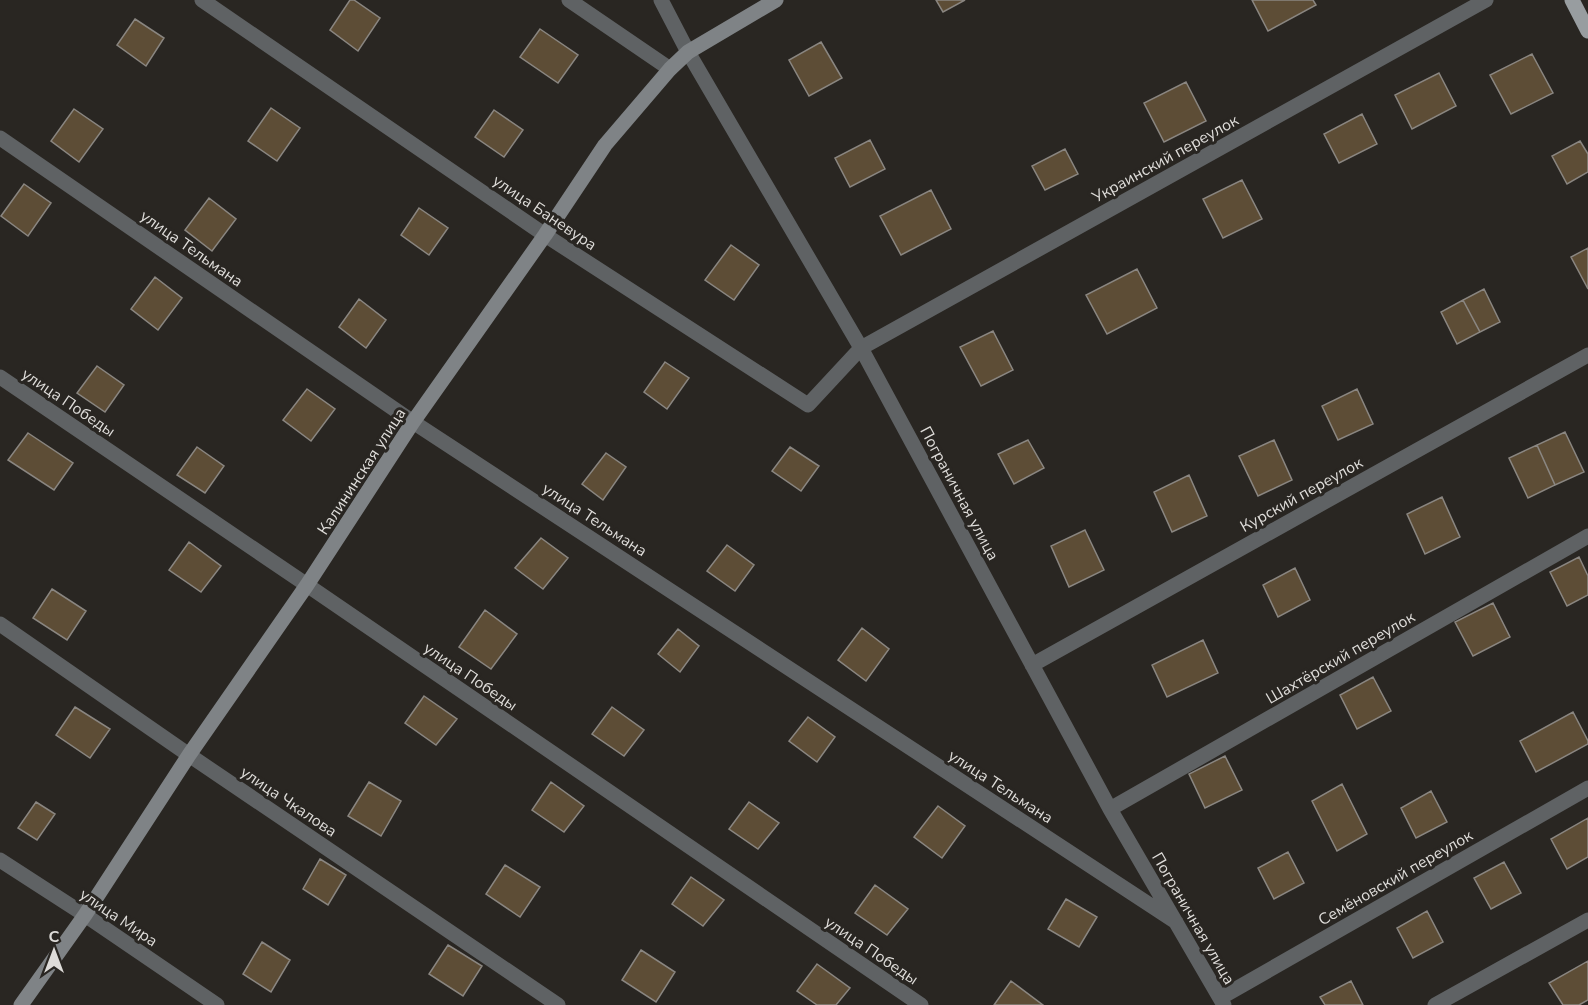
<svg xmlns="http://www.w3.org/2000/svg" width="1588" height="1005" viewBox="0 0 1588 1005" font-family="'Nunito Sans',sans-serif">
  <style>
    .building { fill: #5d4d36; stroke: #8a8681; stroke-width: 1.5 }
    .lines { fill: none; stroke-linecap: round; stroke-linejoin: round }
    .minor { stroke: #5f6264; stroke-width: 15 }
    .secondary { stroke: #7f8386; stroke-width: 15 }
    .primary { stroke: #989da0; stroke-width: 15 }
    .labels { text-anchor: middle; stroke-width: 6; stroke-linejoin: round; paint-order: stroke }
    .street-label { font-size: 16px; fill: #dedcd9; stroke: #292622 }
  </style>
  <rect width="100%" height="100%" fill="#292622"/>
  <!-- building -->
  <path class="building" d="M350 0H354L380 18 358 51 330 30Z
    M936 0H965L943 12Z
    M1252 0H1313L1316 5 1268 31Z
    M135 19 164 38 146 66 117 45Z
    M540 29 578 55 558 83 520 57Z
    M821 42 842 78 809 96 789 60Z
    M1532 54 1553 93 1511 114 1490 75Z
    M1439 73 1456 106 1412 129 1395 95Z
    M1186 82 1206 121 1164 142 1144 103Z
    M271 108 300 128 277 161 248 141Z
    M74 109 103 129 79 162 51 141Z
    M494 110 523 130 504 157 475 137Z
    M1362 114 1377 144 1339 163 1324 134Z
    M870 140 885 169 850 187 835 158Z
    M1580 141 1588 154V172L1567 184 1552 156Z
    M1065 149 1078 174 1045 190 1032 166Z
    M1242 180 1262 219 1223 238 1203 199Z
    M24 184 51 203 28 236 1 216Z
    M931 190 951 229 901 255 880 216Z
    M209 198 236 219 212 251 185 230Z
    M419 208 448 228 429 255 401 235Z
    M731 245 759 265 734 300 705 280Z
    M1588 248V289L1571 257Z
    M1137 269 1157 308 1107 334 1086 295Z
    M155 277 182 298 158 330 131 309Z
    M1484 289 1500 322 1480 332 1463 300Z
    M359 299 386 320 366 348 339 327Z
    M1463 300 1480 332 1457 344 1441 312Z
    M993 331 1013 370 981 386 960 347Z
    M665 362 689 378 667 409 644 392Z
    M97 366 124 385 105 412 77 393Z
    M307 389 335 409 311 441 283 420Z
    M1357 389 1373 424 1338 440 1322 406Z
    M1565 432 1584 472 1555 485 1537 445Z
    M28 433 73 463 54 490 8 460Z
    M1028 440 1044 468 1014 484 998 454Z
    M1274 440 1292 480 1258 496 1239 456Z
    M1537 445 1555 485 1528 498 1509 458Z
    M197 447 224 466 205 493 177 475Z
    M790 447 819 466 801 491 772 471Z
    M606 453 626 467 603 500 582 484Z
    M1189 475 1207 516 1172 532 1154 492Z
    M1442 497 1460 537 1425 554 1407 514Z
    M1085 530 1104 570 1069 587 1051 546Z
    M541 538 568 558 543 589 515 568Z
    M189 542 221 566 201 592 169 570Z
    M727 545 754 565 735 591 707 571Z
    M1579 557 1588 576V595L1567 606 1550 572Z
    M1295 568 1310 600 1278 617 1263 585Z
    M52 589 86 611 67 640 33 618Z
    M1493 603 1510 637 1473 656 1455 622Z
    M485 610 517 634 491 669 459 647Z
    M862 628 889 649 866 681 838 660Z
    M678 629 699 646 680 672 658 654Z
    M1203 640 1218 673 1167 697 1152 665Z
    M1373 677 1391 711 1357 729 1340 695Z
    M424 696 457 719 436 745 405 723Z
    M75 707 110 729 90 758 56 735Z
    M612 707 644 730 624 756 592 734Z
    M1573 712 1588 741V744L1536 772 1520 741Z
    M808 717 835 737 817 762 789 741Z
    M1225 756 1242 790 1205 808 1189 774Z
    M369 782 401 801 381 836 348 816Z
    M551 782 584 806 564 832 532 810Z
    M1342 784 1367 834 1337 851 1312 801Z
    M1431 791 1447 822 1416 838 1401 808Z
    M36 802 55 814 37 840 18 828Z
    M749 802 779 823 758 849 729 829Z
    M938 806 965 826 942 858 914 837Z
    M1588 818V857L1567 869 1551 839Z
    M1288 852 1304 883 1274 899 1258 868Z
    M320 859 346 875 328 905 303 889Z
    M1504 862 1521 893 1491 909 1474 878Z
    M505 865 540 887 520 917 486 894Z
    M691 877 724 900 703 926 672 904Z
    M875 885 908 909 887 935 855 913Z
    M1066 899 1097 917 1079 947 1048 929Z
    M1427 911 1443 942 1413 958 1397 928Z
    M262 942 290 960 271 992 243 974Z
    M448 945 482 966 463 996 429 974Z
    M641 950 675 972 656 1002 622 980Z
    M1588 961V1000L1579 1005H1563L1549 983Z
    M817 964 850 988 836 1005H817L797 991Z
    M1011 981 1043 1005H994Z
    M1351 981 1363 1005H1325L1320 997Z"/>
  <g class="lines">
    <!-- minor -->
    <path class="minor" d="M202 0 545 235 808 405 861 348 1486 0
      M569 0 670 69
      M661 0 688 52 861 348 1110 809 1224 1005
      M0 138 413 422 1176 922
      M0 377 307 585 921 1005
      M0 624 189 755 558 1005
      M1032 665 1588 355
      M1110 809 1588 536
      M0 860 85 915 217 1005
      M1220 998 1588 788
      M1435 1005 1588 920"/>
    <!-- secondary -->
    <path class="secondary" d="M21 1005 85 915 189 755 307 585 413 422 545 235 605 145 670 69 688 52 776 0"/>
    <!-- primary -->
    <path class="primary" d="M1572 0 1588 31"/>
  </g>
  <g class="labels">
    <!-- street labels -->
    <g class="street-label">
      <text transform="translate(1165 158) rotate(-29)" y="6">Украинский переулок</text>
      <text transform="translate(545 212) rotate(34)" y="6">улица Баневура</text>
      <text transform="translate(192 248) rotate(35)" y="6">улица Тельмана</text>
      <text transform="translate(69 402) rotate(34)" y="6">улица Победы</text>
      <text transform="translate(361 471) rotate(-57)" y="6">Калининская улица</text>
      <text transform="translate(960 493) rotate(62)" y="6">Пограничная улица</text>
      <text transform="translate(1301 494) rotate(-29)" y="6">Курский переулок</text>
      <text transform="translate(595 519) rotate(33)" y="6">улица Тельмана</text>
      <text transform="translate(1340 657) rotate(-30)" y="6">Шахтёрский переулок</text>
      <text transform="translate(471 676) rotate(34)" y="6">улица Победы</text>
      <text transform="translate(1001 786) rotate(33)" y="6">улица Тельмана</text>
      <text transform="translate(289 801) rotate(34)" y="6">улица Чкалова</text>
      <text transform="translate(1395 877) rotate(-30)" y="6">Семёновский переулок</text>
      <text transform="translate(119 917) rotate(34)" y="6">улица Мира</text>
      <text transform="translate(1194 918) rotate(60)" y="6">Пограничная улица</text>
      <text transform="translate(872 950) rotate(34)" y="6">улица Победы</text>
    </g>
  </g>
  <!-- north arrow -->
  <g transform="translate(54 951)" stroke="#292622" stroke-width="4.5" paint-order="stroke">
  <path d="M0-4.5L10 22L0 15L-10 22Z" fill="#dedcd9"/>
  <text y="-9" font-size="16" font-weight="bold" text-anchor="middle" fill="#dedcd9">С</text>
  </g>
</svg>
